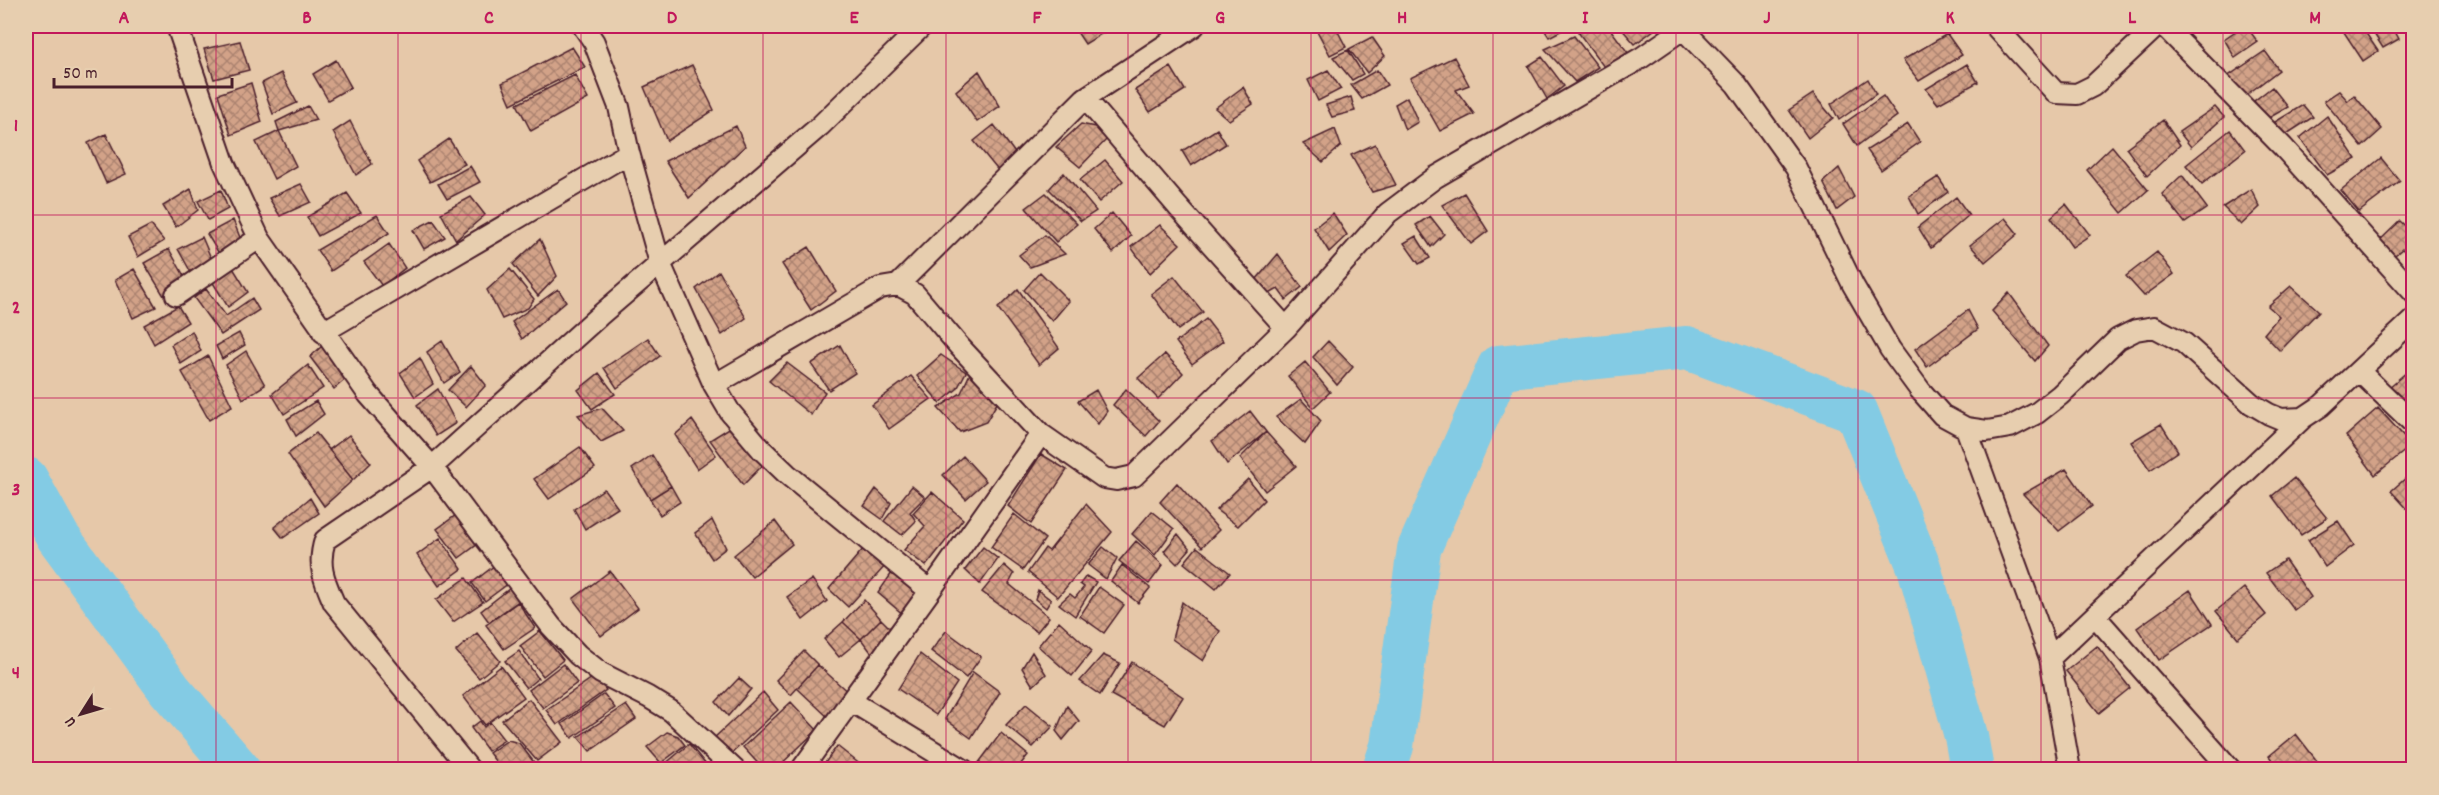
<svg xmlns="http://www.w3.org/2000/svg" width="2439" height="795" viewBox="0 0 2439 795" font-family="Dekko,sans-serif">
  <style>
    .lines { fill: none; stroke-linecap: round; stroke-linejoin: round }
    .river { stroke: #83cbe4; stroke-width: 44 }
    .building { fill: url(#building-cross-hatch); stroke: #4a1f2b; stroke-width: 1.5 }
    .street-casing { stroke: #4a1f2b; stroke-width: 24 }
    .street { stroke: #e7ceaf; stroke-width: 20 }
    .grid { fill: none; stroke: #c2185b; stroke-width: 1.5; stroke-opacity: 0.55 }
    .neatline { fill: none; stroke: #c2185b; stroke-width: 2 }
    .grid-label { font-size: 20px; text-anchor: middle; font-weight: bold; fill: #c2185b }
  </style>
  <defs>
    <pattern id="building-cross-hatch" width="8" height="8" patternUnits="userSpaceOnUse" patternTransform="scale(1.5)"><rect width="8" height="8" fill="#d2a288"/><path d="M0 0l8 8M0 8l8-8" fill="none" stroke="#ac836f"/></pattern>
  </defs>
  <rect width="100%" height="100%" fill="#e6c8a9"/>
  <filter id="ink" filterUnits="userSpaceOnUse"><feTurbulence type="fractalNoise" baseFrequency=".0167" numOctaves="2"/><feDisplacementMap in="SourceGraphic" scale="12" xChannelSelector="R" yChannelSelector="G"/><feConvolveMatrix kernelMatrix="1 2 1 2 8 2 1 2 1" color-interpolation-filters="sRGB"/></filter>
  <g filter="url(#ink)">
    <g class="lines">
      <!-- river -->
      <path class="river" d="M26 479 58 537 170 690 239 770
        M1384 770 1392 746 1419 549 1499 367 1687 348 1856 411 1919 567 1966 736 1972 770"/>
    </g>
    <!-- building -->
    <path class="building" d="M1073 26H1114L1085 44Z
      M1319 26H1335L1346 47 1330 55 1315 27Z
      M1542 26H1570L1549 37Z
      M1589 26H1608L1629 54 1607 71 1578 32Z
      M1619 26H1650L1654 30 1635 44Z
      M2243 26H2246L2258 42 2235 58 2224 39Z
      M2340 26H2361L2378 51 2363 61Z
      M2369 26H2392L2399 39 2383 48Z
      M1947 34 1962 55 1919 81 1903 60Z
      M1574 36 1598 67 1575 82 1545 49Z
      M1372 37 1385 56 1367 73 1349 49Z
      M240 41 249 70 214 79 204 49Z
      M572 47 585 67 511 104 502 83Z
      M1348 50 1363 74 1352 80 1333 57Z
      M2265 51 2279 70 2241 99 2227 77Z
      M1454 57 1469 85 1456 90 1474 114 1440 131 1410 78Z
      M1542 57 1564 86 1547 99 1528 66Z
      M336 60 351 87 328 100 313 74Z
      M1967 64 1978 82 1938 104 1926 89Z
      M692 65 714 110 667 141 644 87Z
      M1171 67 1185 90 1150 112 1135 90Z
      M1328 70 1341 89 1318 101 1308 80Z
      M1377 70 1387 85 1362 99 1351 85Z
      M979 71 1000 106 977 122 956 91Z
      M281 73 297 103 273 114 262 83Z
      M575 75 588 99 531 131 517 104Z
      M1868 79 1876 94 1839 120 1831 104Z
      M251 83 262 122 231 135 218 94Z
      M1243 87 1253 104 1229 120 1215 108Z
      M2272 87 2288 107 2267 119 2254 101Z
      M2339 91 2348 101 2354 95 2382 129 2362 147 2324 101Z
      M1813 94 1833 118 1808 138 1789 110Z
      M1883 96 1897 116 1857 146 1843 124Z
      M1351 97 1355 111 1332 117 1326 105Z
      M1407 97 1418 122 1405 130 1395 104Z
      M2303 105 2313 117 2279 139 2270 125Z
      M308 106 316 120 279 131 276 122Z
      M2215 107 2224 117 2191 147 2179 132Z
      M2327 116 2356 159 2327 175 2300 138Z
      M2163 120 2180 145 2147 176 2126 148Z
      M350 121 372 164 356 175 333 132Z
      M1081 124 1104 129 1109 137 1080 167 1056 147Z
      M1908 124 1920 142 1881 170 1867 150Z
      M994 125 1018 157 1000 173 974 141Z
      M736 126 745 146 689 198 665 161Z
      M1217 129 1226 144 1191 166 1182 151Z
      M1335 129 1341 146 1323 162 1303 144Z
      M2230 130 2245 150 2202 184 2186 165Z
      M279 131 296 166 274 179 256 142Z
      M106 134 126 174 106 183 88 143Z
      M449 139 465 164 430 182 417 161Z
      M1375 144 1396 185 1372 192 1351 155Z
      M2112 146 2148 190 2122 213 2087 170Z
      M2381 158 2400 181 2359 212 2341 190Z
      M1105 160 1123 181 1099 202 1080 180Z
      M470 166 480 182 447 199 438 184Z
      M1839 168 1854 197 1837 210 1823 182Z
      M1064 173 1096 211 1081 221 1049 189Z
      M2182 175 2207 208 2185 223 2162 194Z
      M1938 177 1948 192 1918 214 1909 196Z
      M301 184 311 202 280 216 269 198Z
      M191 189 198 210 176 227 163 206Z
      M2251 189 2260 207 2241 225 2223 207Z
      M221 190 228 209 208 220 198 201Z
      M347 193 361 213 318 236 307 217Z
      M1046 193 1077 224 1056 242 1026 208Z
      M1464 193 1488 231 1471 244 1442 205Z
      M471 197 485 215 456 240 441 213Z
      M1956 197 1969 215 1931 248 1918 227Z
      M2066 204 2090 235 2072 247 2051 217Z
      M1112 213 1131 236 1113 253 1094 229Z
      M1333 213 1347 235 1329 252 1314 228Z
      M377 215 389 233 331 271 317 250Z
      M1430 216 1444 234 1431 247 1416 225Z
      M2005 218 2018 234 1985 262 1970 245Z
      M233 220 243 245 221 257 207 234Z
      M433 220 445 237 424 249 413 230Z
      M2400 221 2414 234V259L2402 249 2388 261 2375 245Z
      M151 225 164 241 138 257 128 237Z
      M1160 225 1180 244 1150 273 1131 247Z
      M1045 235 1065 254 1030 267 1019 255Z
      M1416 236 1430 258 1419 264 1404 243Z
      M202 237 213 263 193 276 178 249Z
      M540 239 557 276 538 296 513 264Z
      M389 244 405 268 382 286 364 262Z
      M809 247 836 291 811 310 782 264Z
      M169 249 188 283 164 296 144 263Z
      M2157 252 2174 274 2144 296 2126 276Z
      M1278 254 1302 287 1286 300 1278 289 1266 296 1255 281Z
      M230 263 248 292 228 307 210 278Z
      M134 269 156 307 133 318 115 280Z
      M510 269 534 299 528 308 502 319 487 290Z
      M719 271 746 318 722 335 696 289Z
      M1040 272 1069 301 1052 321 1024 290Z
      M1174 276 1203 312 1178 330 1151 294Z
      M2291 286 2319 311 2280 351 2264 334 2279 316 2268 306Z
      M206 289 226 316 252 298 259 310 221 335 194 298Z
      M558 289 566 301 522 339 512 322Z
      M1018 289 1059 348 1039 365 998 308Z
      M2009 293 2048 346 2035 361 1992 311Z
      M178 306 188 322 154 344 144 325Z
      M1968 310 1978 329 1927 367 1915 349Z
      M1206 319 1223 341 1192 364 1176 342Z
      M192 331 201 351 181 364 171 345Z
      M239 333 245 345 222 359 216 346Z
      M648 338 660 356 617 388 604 368Z
      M442 341 460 372 444 383 427 352Z
      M1328 341 1353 367 1337 385 1313 357Z
      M840 345 855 373 829 390 811 364Z
      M322 346 347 378 334 389 310 357Z
      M246 351 265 385 243 399 226 365Z
      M1165 354 1183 373 1158 399 1138 378Z
      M941 355 966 372 957 389 940 403 917 376Z
      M208 356 232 406 209 420 182 372Z
      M420 358 433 384 415 397 400 373Z
      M1305 362 1330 392 1313 408 1288 376Z
      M787 363 825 392 811 415 769 381Z
      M308 365 323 388 284 414 272 394Z
      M471 366 486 385 466 407 448 390Z
      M972 369 1000 398 986 422 960 432 938 408 961 393Z
      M2408 371 2414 377V418L2388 388Z
      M599 373 615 394 592 409 578 390Z
      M911 376 931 399 889 429 872 405Z
      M438 389 456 423 436 436 417 405Z
      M1126 389 1159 421 1146 436 1113 405Z
      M1096 390 1107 411 1098 424 1078 401Z
      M1301 399 1321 421 1305 444 1276 417Z
      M316 401 324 414 296 436 287 419Z
      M602 408 623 431 601 442 578 415Z
      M2378 408 2412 445 2375 475 2346 436Z
      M1250 411 1266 432 1227 464 1212 441Z
      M692 420 716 455 697 469 675 435Z
      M2161 424 2178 451 2150 470 2131 442Z
      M734 425 764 464 743 485 710 440Z
      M1266 432 1296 466 1265 491 1240 458Z
      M316 433 353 480 324 506 288 454Z
      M349 435 371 463 353 480 329 450Z
      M580 447 595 468 549 499 534 479Z
      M1041 454 1067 470 1031 524 1008 506Z
      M652 455 671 486 650 499 632 469Z
      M963 456 986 481 966 499 943 475Z
      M2066 469 2092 506 2059 531 2023 494Z
      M2414 471V516L2391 491Z
      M2294 478 2327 518 2301 535 2272 496Z
      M1248 479 1264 500 1238 526 1216 510Z
      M1177 483 1219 530 1202 547 1160 502Z
      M671 486 680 502 660 515 650 499Z
      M912 486 925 497 910 512 916 521 902 535 884 521Z
      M604 489 618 508 585 529 574 509Z
      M876 489 891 503 882 519 864 506Z
      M932 492 963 519 926 566 904 550 925 526 913 513Z
      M310 498 319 513 283 538 274 527Z
      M1086 504 1112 532 1058 597 1028 572 1045 548 1049 551Z
      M1152 511 1174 529 1155 555 1132 534Z
      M1014 514 1045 539 1023 570 991 547Z
      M456 515 478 544 459 558 437 529Z
      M712 520 726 548 712 559 695 533Z
      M775 521 792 544 752 577 734 555Z
      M2338 521 2354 545 2325 567 2308 540Z
      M1178 534 1190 549 1177 564 1164 551Z
      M440 538 462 569 439 586 417 555Z
      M1136 541 1163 565 1149 584 1119 561Z
      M983 547 998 559 980 584 965 570Z
      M1103 547 1117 558 1106 579 1088 565Z
      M1197 547 1230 573 1216 589 1184 563Z
      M864 548 887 564 848 607 829 589Z
      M2285 560 2311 597 2294 610 2266 573Z
      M499 562 513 580 485 601 472 583Z
      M1004 565 1014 574 1009 584 1049 617 1037 632 982 592Z
      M1122 565 1150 588 1138 603 1111 581Z
      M896 567 925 590 905 616 878 593Z
      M610 571 638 608 601 636 573 599Z
      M1086 576 1096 582 1075 616 1059 604 1070 594 1075 598 1084 587 1080 584Z
      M466 578 483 602 453 622 436 600Z
      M812 579 827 601 803 620 787 597Z
      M514 585 523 598 489 622 481 611Z
      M1099 587 1124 605 1104 633 1080 616Z
      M2244 588 2266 615 2238 638 2216 611Z
      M1038 590 1051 600 1046 608 1035 599Z
      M2190 590 2212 624 2159 660 2137 628Z
      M864 600 881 619 861 639 843 622Z
      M518 602 535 628 504 649 486 625Z
      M1182 602 1220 631 1203 661 1172 639Z
      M881 619 895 633 874 656 861 639Z
      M1059 621 1092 651 1072 676 1038 646Z
      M843 622 861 639 839 657 824 639Z
      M540 631 563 660 543 676 520 646Z
      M946 631 981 657 966 678 931 651Z
      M477 633 500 661 479 678 456 651Z
      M2097 646 2130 688 2099 713 2066 671Z
      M519 651 538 678 526 688 505 661Z
      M804 651 818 665 791 695 776 680Z
      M1032 652 1046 674 1033 686 1022 668Z
      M920 654 957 683 936 715 898 689Z
      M1103 655 1120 663 1100 695 1080 681Z
      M1132 662 1183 697 1165 725 1111 695Z
      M563 664 577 683 543 708 529 690Z
      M818 665 851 695 831 720 797 688Z
      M501 666 524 697 485 725 463 696Z
      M973 672 1000 692 971 738 945 719Z
      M595 676 606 690 557 725 546 710Z
      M739 678 751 689 728 716 716 702Z
      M763 692 778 710 729 756 713 739Z
      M604 694 615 708 572 738 562 724Z
      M529 699 562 742 537 761 502 720Z
      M791 702 817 730 775 770H764L743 747Z
      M1026 704 1053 726 1033 747 1006 725Z
      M626 705 636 719 590 751 578 737Z
      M1067 706 1079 721 1063 740 1056 731Z
      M480 721 484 727 490 722 504 740 488 751 471 728Z
      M667 732 678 736 685 745 661 763 647 747Z
      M1001 733 1028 755 1016 770H984L978 764Z
      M2296 734 2317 761 2306 770H2280L2269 756Z
      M508 740 519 743 540 770H502L489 753Z
      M689 744 707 766 702 770H658Z
      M837 746 866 769V770H820Z"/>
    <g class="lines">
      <!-- street casing -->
      <g class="street-casing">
        <path id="street" d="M177 26 224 163 259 238 368 394 432 467 551 626 578 655 601 673 648 697 671 711 735 770
          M583 26 594 42 619 107 629 153 660 263 714 385 730 412 762 450 787 474 930 591
          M1995 26 2056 93 2077 94 2093 86 2157 26
          M2164 26 2283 147 2414 293
          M1085 98 1194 26
          M898 285 1085 98 1178 207 1286 328
          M176 295 259 238
          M323 332 629 153
          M2359 371 2414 424
          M714 385 880 288 898 285 915 294 959 346 1041 434 1104 478 1116 480 1134 476 1286 328 1388 213 1436 177 1641 58 1683 29 1736 84 1796 168 1853 285 1890 349 1920 390 1942 415 1966 428 1987 431 2010 427 2037 413 2060 395 2118 339 2136 330 2154 327 2184 343 2252 404 2269 414 2281 419 2303 418 2321 406 2414 319
          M1966 428 2050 658 2070 770
          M2095 616 2231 770
          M2050 658 2303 418
          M851 701 964 770
          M470 770 334 603C324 580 317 565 325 540L432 467 599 316 820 126 922 26
          M801 770 930 591 1041 434"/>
      </g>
      <!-- street -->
      <use href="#street" class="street"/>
    </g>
  </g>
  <!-- grid -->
  <path class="grid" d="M216 26V770M398 26V770M581 26V770M763 26V770M946 26V770M1128 26V770M1311 26V770M1493 26V770M1676 26V770M1858 26V770M2041 26V770M2223 26V770M26 215H2414M26 398H2414M26 580H2414"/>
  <!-- margin -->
  <rect width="2439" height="795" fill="none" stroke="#e7ceaf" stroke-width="66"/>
  <!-- north arrow -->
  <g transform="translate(81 714) rotate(233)" stroke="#e7ceaf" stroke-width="4.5" paint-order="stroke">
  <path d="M0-4.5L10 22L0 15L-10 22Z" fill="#4a1f2b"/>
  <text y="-9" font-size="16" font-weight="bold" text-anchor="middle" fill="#4a1f2b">U</text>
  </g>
  <!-- scale -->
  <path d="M54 78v9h178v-9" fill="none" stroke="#4a1f2b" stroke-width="3"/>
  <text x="63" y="78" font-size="18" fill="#4a1f2b" stroke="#e7ceaf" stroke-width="4.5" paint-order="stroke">50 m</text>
  <rect x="33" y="33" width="2373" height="729" class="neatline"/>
  <g class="grid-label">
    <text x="124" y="23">A</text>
    <text x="307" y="23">B</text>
    <text x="489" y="23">C</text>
    <text x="672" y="23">D</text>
    <text x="854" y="23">E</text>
    <text x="1037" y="23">F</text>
    <text x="1220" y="23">G</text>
    <text x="1402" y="23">H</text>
    <text x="1585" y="23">I</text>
    <text x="1767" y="23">J</text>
    <text x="1950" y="23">K</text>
    <text x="2132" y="23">L</text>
    <text x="2315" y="23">M</text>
    <text x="16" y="131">1</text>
    <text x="16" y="313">2</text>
    <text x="16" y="495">3</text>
    <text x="16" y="678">4</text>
  </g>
</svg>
